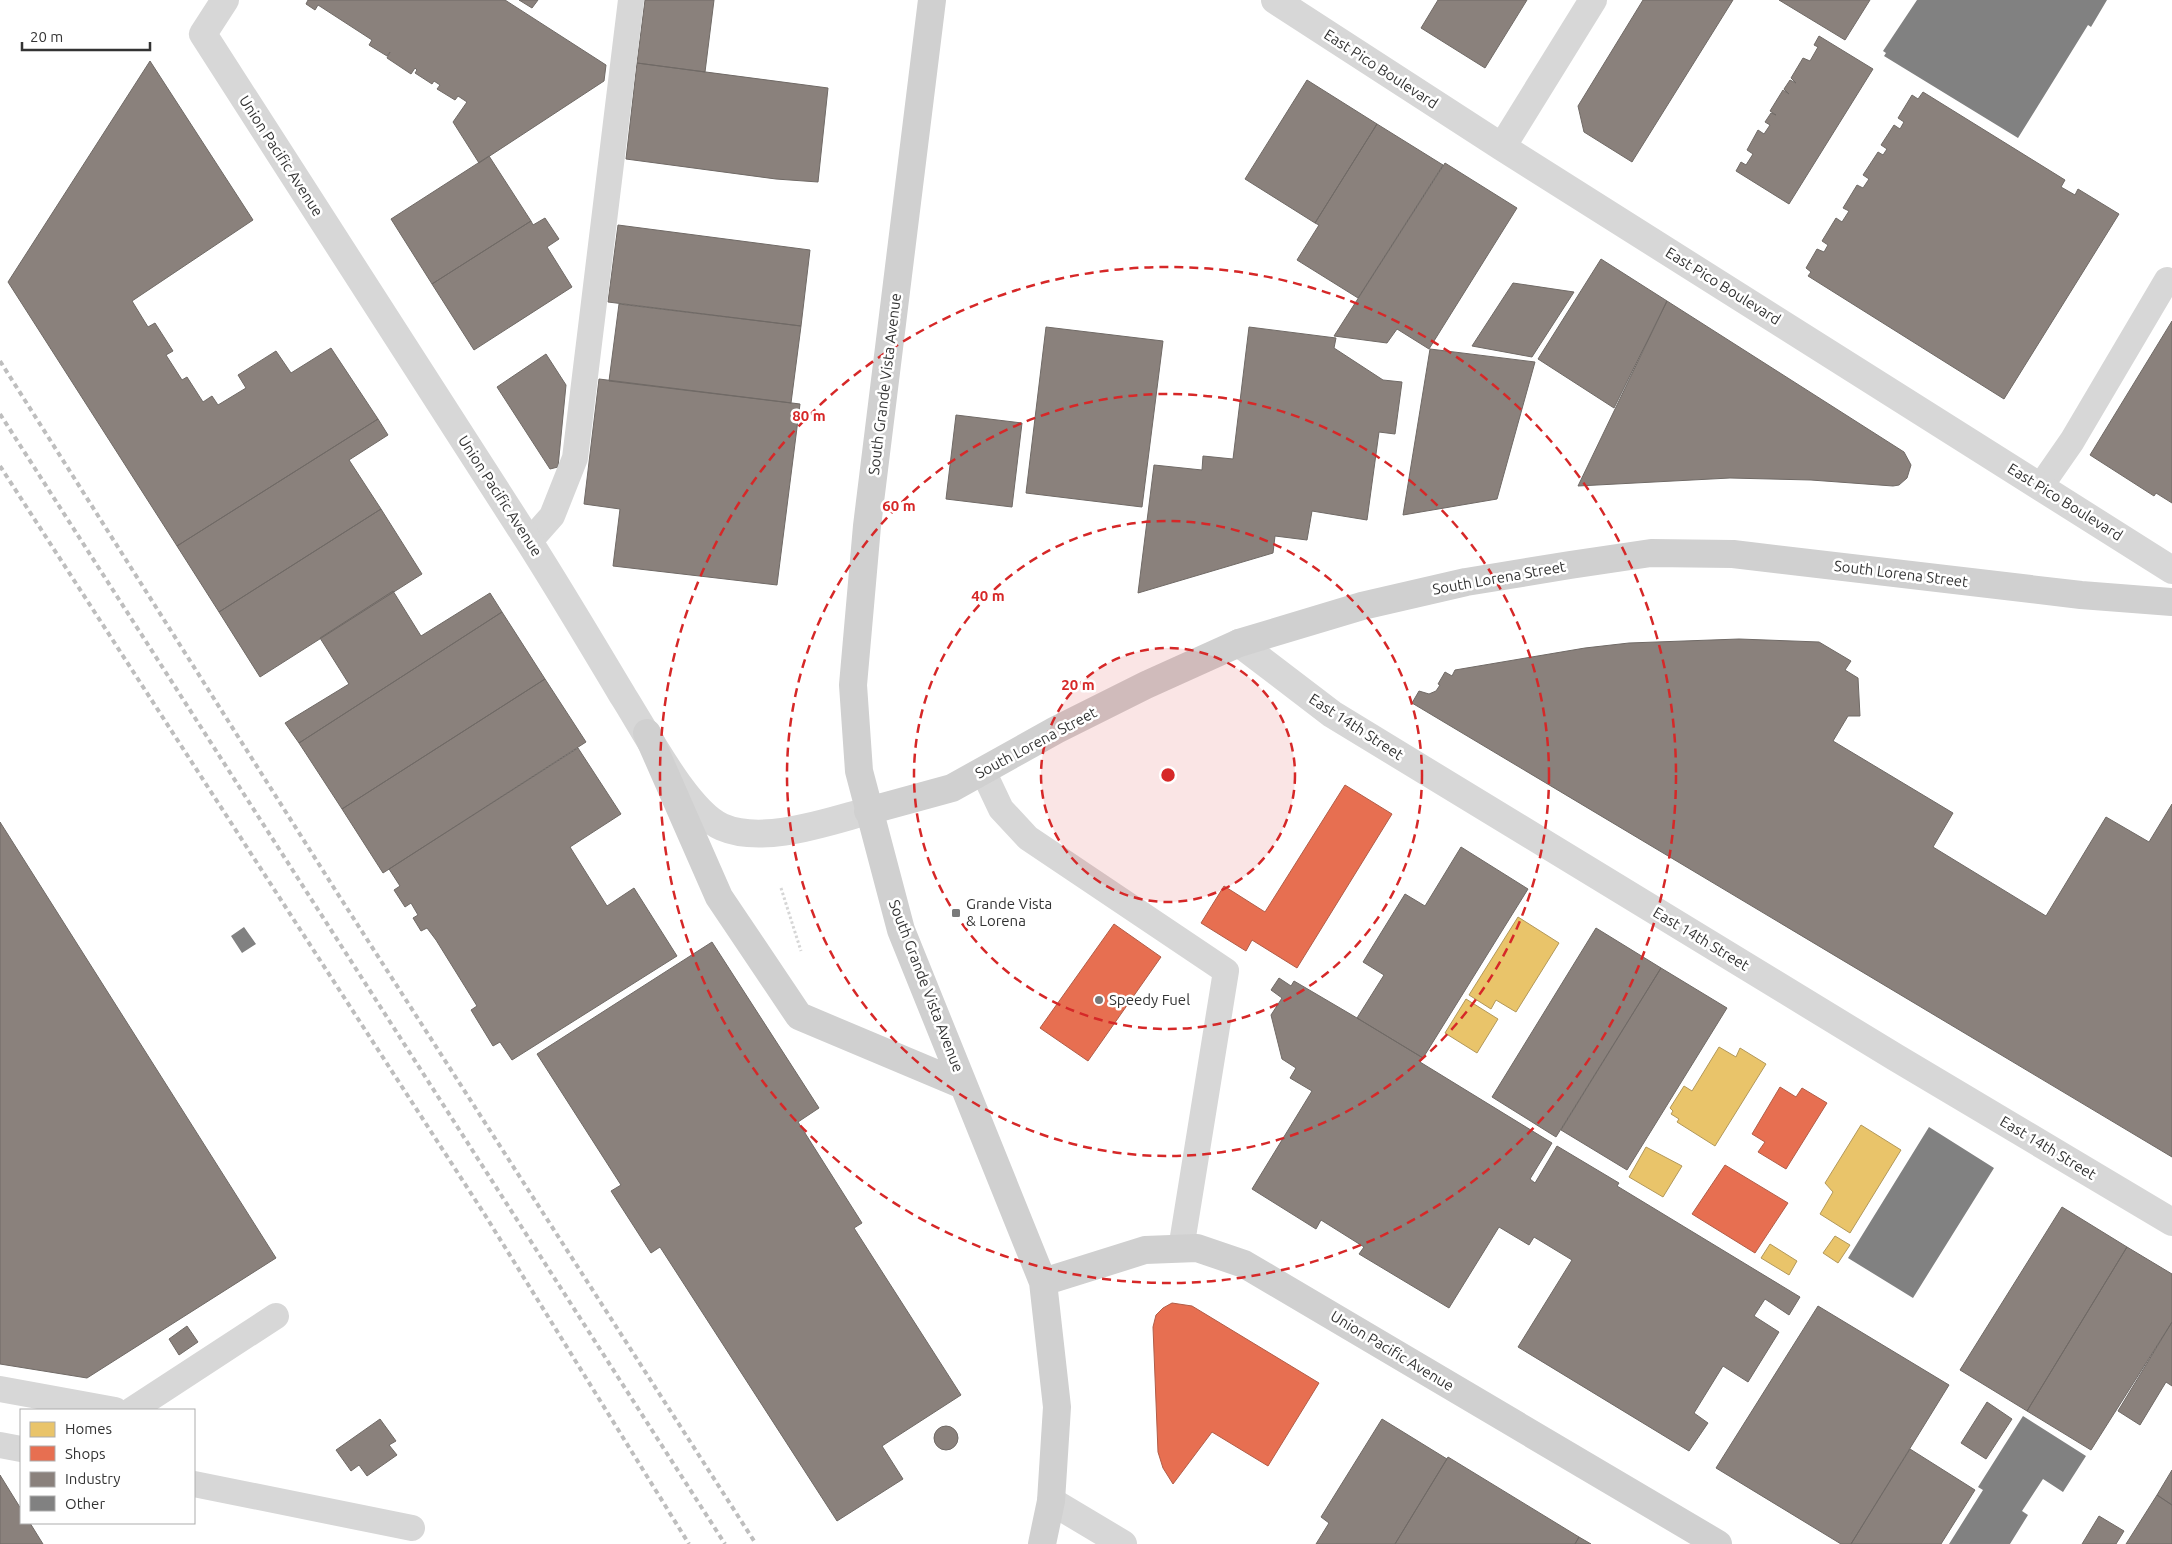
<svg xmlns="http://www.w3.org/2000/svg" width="2172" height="1544" viewBox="0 0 2172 1544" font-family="Ubuntu,sans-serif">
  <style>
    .homes { fill: #e9c46a; stroke: #b2985a }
    .shops { fill: #e76f51; stroke: #b15d48 }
    .industry { fill: #8a817c; stroke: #706a66 }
    .building { fill: #818181 }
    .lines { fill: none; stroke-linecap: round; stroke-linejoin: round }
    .path { stroke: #d6d6d6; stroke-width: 3; stroke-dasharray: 2.5 2.5; stroke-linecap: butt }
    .lane { stroke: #d7d7d7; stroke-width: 26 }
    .street { stroke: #d7d7d7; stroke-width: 28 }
    .secondary { stroke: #d0d0d0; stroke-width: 28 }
    .rail { stroke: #bebebe; stroke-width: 4; stroke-dasharray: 5 4; stroke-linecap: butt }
    .ring { fill: none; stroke: #d62828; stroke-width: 2.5; stroke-dasharray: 9 6 }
    .poi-dot { fill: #7a7a7a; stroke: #fff; stroke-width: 2 }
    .labels { text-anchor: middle; stroke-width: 5; stroke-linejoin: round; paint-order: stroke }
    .street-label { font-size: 15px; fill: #333; stroke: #fff }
    .poi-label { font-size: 15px; fill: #333; stroke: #fff; text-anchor: start }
    .centre { fill: #d62828; stroke: #fff; stroke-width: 2.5 }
    .ring-label { font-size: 15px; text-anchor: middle; font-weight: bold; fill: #d62828; stroke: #fff; stroke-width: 5; stroke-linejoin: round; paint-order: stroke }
  </style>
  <rect width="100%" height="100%" fill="#fff"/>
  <!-- homes -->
  <path class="homes" d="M1518 917 1559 943 1516 1012 1496 1000 1491 1009 1469 995Z
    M1466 999 1498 1019 1477 1053 1445 1033Z
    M1719 1047 1736 1057 1740 1048 1766 1064 1715 1146 1677 1122 1679 1119 1671 1114 1673 1111 1670 1108 1684 1086 1692 1091Z
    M1861 1125 1901 1150 1850 1233 1820 1214 1833 1192 1825 1183Z
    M1646 1147 1682 1166 1663 1197 1629 1177Z
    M1835 1236 1850 1245 1838 1263 1823 1253Z
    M1770 1244 1797 1261 1789 1275 1761 1258Z"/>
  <!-- shops -->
  <path class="shops" d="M1345 785 1392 814 1297 968 1252 940 1246 951 1201 923 1224 886 1265 912Z
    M1114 924 1161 957 1088 1061 1040 1028Z
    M1780 1087 1796 1097 1802 1088 1827 1103 1786 1169 1758 1152 1765 1142 1752 1134Z
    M1725 1165 1788 1203 1755 1253 1692 1214Z
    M1172 1303 1192 1306 1319 1383 1268 1466 1212 1432 1173 1484 1163 1468 1158 1452 1153 1327 1156 1315 1163 1308Z"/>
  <!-- industry -->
  <path class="industry" d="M308 0H505L606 65 604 81 479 163 453 122 467 102 458 96 455 100 437 89 440 85 434 81 432 84 415 73 417 70 415 68 411 74 387 58 390 52 387 56 369 45 372 40 318 5 315 10 306 4Z
    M519 0H538L532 8Z
    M645 0H714L705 72 637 63Z
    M1438 0H1527L1485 68 1421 28Z
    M1643 0H1733L1632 162 1584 132 1578 106Z
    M1779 0H1870L1845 40Z
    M1819 36 1873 69 1789 204 1736 171 1741 162 1746 165 1753 154 1747 150 1758 130 1764 134 1770 125 1765 122 1771 113 1776 115 1770 111 1783 90 1789 94 1784 89 1790 80 1796 83 1791 78 1803 58 1810 61 1818 47 1814 45Z
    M150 61 253 220 132 301 148 327 155 323 173 351 166 355 182 380 187 377 203 402 212 396 218 405 246 388 238 375 276 351 291 373 331 348 378 419 177 546 8 282Z
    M637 63 828 88 818 182 776 179 626 159Z
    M1307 80 1377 124 1315 223 1245 179Z
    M1923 92 2065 180 2061 187 2075 195 2078 189 2119 214 2004 399 1808 276 1811 272 1806 268 1817 249 1824 252 1828 245 1822 241 1836 218 1842 222 1849 211 1843 208 1857 185 1863 188 1869 179 1863 175 1878 152 1883 155 1887 149 1881 145 1894 125 1900 129 1904 122 1898 118 1912 95 1918 99Z
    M1377 124 1443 165 1358 298 1297 260 1319 225 1315 223Z
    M489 156 531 221 432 284 391 219Z
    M1445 163 1517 208 1429 349 1397 329 1387 343 1334 336Z
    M545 218 559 239 547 247 572 287 474 350 432 284 531 221 533 225Z
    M618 225 810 250 801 326 608 302Z
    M1601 259 1667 301 1614 408 1538 359Z
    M1513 283 1574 292 1532 357 1472 346Z
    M1667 301 1904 452 1911 465 1907 478 1899 485 1893 486 1811 480 1730 478 1578 486Z
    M619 304 801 326 791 403 609 381Z
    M2172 321V503L2156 493 2154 496 2090 455Z
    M1046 327 1163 341 1142 507 1026 493Z
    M1249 327 1336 338 1334 348 1383 380 1402 382 1395 434 1379 432 1367 520 1312 511 1307 540 1275 536 1273 553 1138 593 1154 465 1202 470 1203 456 1233 459Z
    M1430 349 1535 362 1497 499 1403 515Z
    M546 354 566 385 558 467 550 469 497 387Z
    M599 379 800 404 777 585 613 566 620 509 584 504Z
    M956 415 1022 423 1012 507 946 499Z
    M378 419 388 435 349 460 381 509 219 612 177 546Z
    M381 509 422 574 260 677 219 612Z
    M393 591 421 636 490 593 502 612 299 743 285 723 349 684 320 638Z
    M502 612 545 679 342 809 299 743Z
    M1739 639 1819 642 1851 661 1845 670 1858 678 1860 716H1848L1833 741 1953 813 1933 847 2046 916 2106 817 2149 842 2172 804V1157L1412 703 1419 691 1429 694 1436 691 1440 685 1438 684 1445 672 1452 676 1455 670 1585 648 1629 643Z
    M545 679 586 742 383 873 342 809Z
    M578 748 621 814 570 847 607 906 634 888 677 956 512 1060 500 1042 493 1046 471 1010 477 1006 436 940 427 928 421 931 413 918 418 915 411 903 405 907 394 890 400 886 389 869Z
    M0 822 276 1258 87 1378 0 1364Z
    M1461 847 1528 889 1423 1058 1357 1018 1384 975 1363 962 1405 894 1425 906Z
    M1596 928 1661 968 1556 1137 1492 1097Z
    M712 942 819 1108 798 1122 862 1223 854 1228 961 1395 882 1446 903 1479 837 1521 660 1247 651 1253 611 1191 621 1185 537 1054Z
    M1661 968 1727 1008 1627 1170 1561 1130Z
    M1279 978 1291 986 1294 981 1357 1018 1423 1058 1420 1062 1552 1143 1530 1179 1535 1183 1557 1146 1619 1183 1617 1186 1800 1297 1789 1315 1765 1299 1754 1316 1779 1332 1748 1382 1723 1366 1694 1413 1708 1423 1689 1451 1518 1347 1572 1260 1534 1237 1529 1245 1499 1227 1449 1308 1359 1254 1364 1247 1321 1220 1316 1229 1252 1189 1312 1091 1290 1078 1296 1068 1282 1059 1271 1015 1282 998 1271 990Z
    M2062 1207 2127 1247 2027 1411 1960 1370Z
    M2127 1247 2172 1274V1322L2091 1450 2027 1411Z
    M1818 1306 1949 1385 1851 1544H1841L1716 1468Z
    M2172 1322V1386L2166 1382 2140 1425 2118 1411Z
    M187 1326 198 1342 179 1355 169 1339Z
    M1987 1402 2012 1419 1986 1459 1961 1443Z
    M380 1419 396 1441 389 1445 397 1455 367 1476 359 1465 351 1471 336 1450Z
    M1382 1419 1447 1459 1395 1544H1316L1329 1523 1321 1517Z
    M934 1438a12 12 0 1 1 24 0a12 12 0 1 1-24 0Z
    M1910 1449 1975 1490 1941 1544H1851Z
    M1448 1457 1579 1537 1575 1544H1395Z
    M2172 1470V1505L2157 1495Z
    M0 1475 21 1509V1523H30L43 1544H0Z
    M2157 1495 2172 1505V1544H2126Z
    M2099 1516 2124 1531 2116 1544H2082Z
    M1579 1537 1591 1544H1575Z"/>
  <!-- building -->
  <path class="building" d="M1917 0H2107L2091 27 2088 25 2018 138 1884 56 1886 53 1883 51Z
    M244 927 256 944 242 953 231 936Z
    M1929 1127 1994 1168 1913 1298 1848 1258Z
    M2023 1416 2086 1456 2063 1492 2043 1479 2022 1511 2028 1515 2010 1544H1949L1983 1490 1978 1487Z"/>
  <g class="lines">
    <!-- path -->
    <path class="path" d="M781 888 801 951"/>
    <!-- lane -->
    <path class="lane" d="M2040 487 2072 441 2167 280
      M529 542 552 516 575 458 631 0
      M983 771 1001 809 1028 838 1226 971 1181 1249
      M0 1389 115 1410
      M132 1410 276 1316
      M0 1445 21 1449
      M194 1484 412 1528"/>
    <!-- street -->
    <path class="street" d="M225 0 203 34C311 203 421 371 528 540 561 592 592 644 623 696 645 730 686 811 722 827 763 845 827 822 868 811
      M1275 0 1502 147 2172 570
      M1502 147 1593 0
      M1239 643 1332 714 1895 1057 2172 1222
      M1051 1501 1123 1544"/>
    <!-- secondary -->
    <path class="secondary" d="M932 0 867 526 853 685 859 771 901 930 1043 1282 1057 1407 1051 1501 1042 1544
      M647 733 719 897 799 1016 963 1085
      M868 811 952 788 1056 730 1146 685 1239 643 1362 606 1466 582 1570 565 1651 553 1733 554 2081 595 2172 602
      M1043 1282 1145 1250 1197 1248 1244 1264 1718 1544"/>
    <!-- rail -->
    <path class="rail" d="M0 361 334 888 756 1544
      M0 414 725 1544
      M0 466 485 1215 689 1544"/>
  </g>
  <!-- distance rings -->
  <circle cx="1168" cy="775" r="127" fill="#d62828" fill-opacity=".12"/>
  <g class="ring">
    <circle cx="1168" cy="775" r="127"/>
    <circle cx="1168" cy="775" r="254"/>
    <circle cx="1168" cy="775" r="381"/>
    <circle cx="1168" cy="775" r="508"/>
  </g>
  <!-- markers -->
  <g class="poi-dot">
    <rect x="951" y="908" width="10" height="10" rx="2.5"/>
    <circle cx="1099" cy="1000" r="5"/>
  </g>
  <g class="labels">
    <!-- street labels -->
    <g class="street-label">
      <text transform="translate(1381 69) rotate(33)" y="5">East Pico Boulevard</text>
      <text transform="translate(281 156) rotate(57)" y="5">Union Pacific Avenue</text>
      <text transform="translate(1723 286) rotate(32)" y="5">East Pico Boulevard</text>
      <text transform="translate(885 384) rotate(-83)" y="5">South Grande Vista Avenue</text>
      <text transform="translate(500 496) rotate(57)" y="5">Union Pacific Avenue</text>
      <text transform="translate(2065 502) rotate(32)" y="5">East Pico Boulevard</text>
      <text transform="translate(1901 574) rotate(7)" y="5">South Lorena Street</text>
      <text transform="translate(1499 578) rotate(-10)" y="5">South Lorena Street</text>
      <text transform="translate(1356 727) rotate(33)" y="5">East 14th Street</text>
      <text transform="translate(1036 743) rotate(-28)" y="5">South Lorena Street</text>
      <text transform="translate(1701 939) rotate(31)" y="5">East 14th Street</text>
      <text transform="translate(926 986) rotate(69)" y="5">South Grande Vista Avenue</text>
      <text transform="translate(2048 1148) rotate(31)" y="5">East 14th Street</text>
      <text transform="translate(1392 1351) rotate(31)" y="5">Union Pacific Avenue</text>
    </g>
    <!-- poi labels -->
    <g class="poi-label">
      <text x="966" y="909">Grande Vista<tspan x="966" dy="17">&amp; Lorena</tspan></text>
      <text x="1109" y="1005">Speedy Fuel</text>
    </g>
  </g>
  <circle cx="1168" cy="775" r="8" class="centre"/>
  <g class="ring-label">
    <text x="809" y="421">80 m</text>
    <text x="899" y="511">60 m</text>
    <text x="988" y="601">40 m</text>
    <text x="1078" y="690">20 m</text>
  </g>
  <!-- legend -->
  <rect x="20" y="1409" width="175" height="115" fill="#ffffff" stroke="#adadad"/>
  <rect x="30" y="1422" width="25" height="15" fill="#e9c46a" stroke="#adadad"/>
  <text x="65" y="1434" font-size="15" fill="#333333">Homes</text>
  <rect x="30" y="1446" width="25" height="15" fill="#e76f51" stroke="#adadad"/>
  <text x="65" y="1459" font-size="15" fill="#333333">Shops</text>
  <rect x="30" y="1472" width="25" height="15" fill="#8a817c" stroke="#adadad"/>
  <text x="65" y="1484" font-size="15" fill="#333333">Industry</text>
  <rect x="30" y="1496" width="25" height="15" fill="#818181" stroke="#adadad"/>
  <text x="65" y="1509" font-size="15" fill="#333333">Other</text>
  <!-- scale -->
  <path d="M22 42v8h128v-8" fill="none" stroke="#333333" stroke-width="2.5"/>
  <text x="30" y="42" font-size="15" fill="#333333" stroke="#ffffff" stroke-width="4" paint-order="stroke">20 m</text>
</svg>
